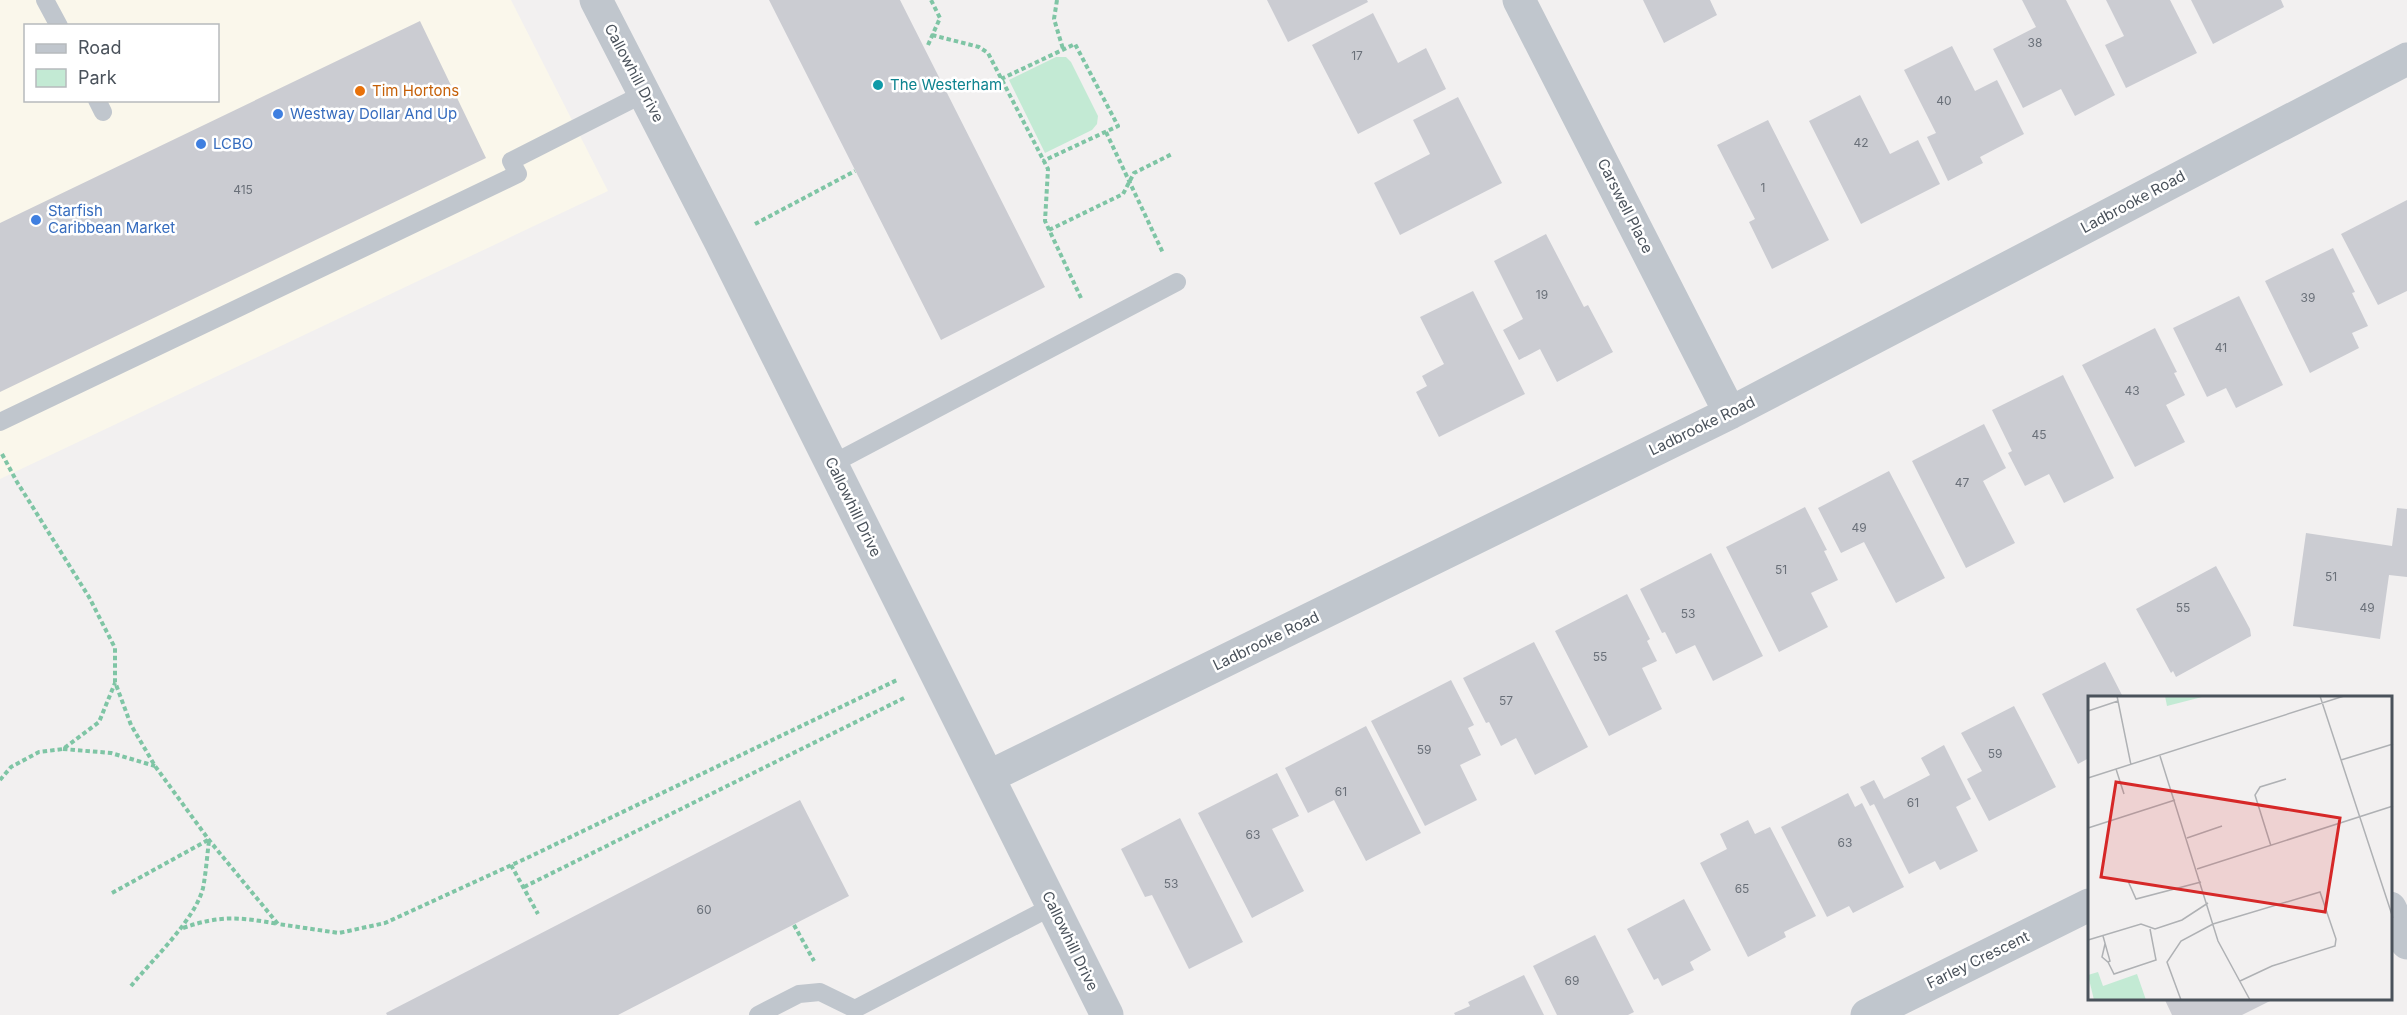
<svg xmlns="http://www.w3.org/2000/svg" width="2407" height="1015" viewBox="0 0 2407 1015" font-family="Inter,sans-serif">
  <style>
    .commercial { fill: #faf7eb; fill-rule: evenodd }
    .green { fill: #c3ead4 }
    .building { fill: #cbccd2 }
    .lines { fill: none; stroke-linecap: round; stroke-linejoin: round }
    .path { stroke: #7fc5a5; stroke-width: 4; stroke-dasharray: 4.5 3; stroke-linecap: butt }
    .lane { stroke: #c0c6cd; stroke-width: 18 }
    .street { stroke: #c0c6cd; stroke-width: 33 }
    .culture-dot { fill: #0f9aa8; stroke: #fff; stroke-width: 2 }
    .food-dot { fill: #e8710a; stroke: #fff; stroke-width: 2 }
    .shop-dot { fill: #3f7fe0; stroke: #fff; stroke-width: 2 }
    .labels { text-anchor: middle; stroke-width: 5; stroke-linejoin: round; paint-order: stroke }
    .number-label { font-size: 12px; fill: #6a7079 }
    .street-label { font-size: 15px; fill: #4a525b; stroke: #fff }
    .culture-label { font-size: 15px; fill: #0d838f; stroke: #fff; text-anchor: start }
    .food-label { font-size: 15px; fill: #c56008; stroke: #fff; text-anchor: start }
    .shop-label { font-size: 15px; fill: #366cbe; stroke: #fff; text-anchor: start }
    .inset-road { fill: none; stroke: #afb1b4; stroke-width: 1.5 }
    .view { fill: #d62828; fill-opacity: 0.15; stroke: #d62828; stroke-width: 3 }
    .inset-edge { fill: none; stroke: #4a525b; stroke-width: 3 }
  </style>
  <rect width="100%" height="100%" fill="#f2f0f0"/>
  <!-- commercial -->
  <path class="commercial" d="M0 0H511L608 191 0 479ZM26 26H218V100H26Z"/>
  <!-- green -->
  <path class="green" d="M1056 57H1066L1071 62 1098 116 1097 124 1092 130 1045 153 1009 80Z"/>
  <!-- building -->
  <path class="building" d="M769 0H900L1045 287 941 340Z
    M1267 0H1367L1368 2 1288 42Z
    M1643 0H1710L1717 15 1664 43Z
    M2022 0H2066L2115 95 2075 116 2061 89 2023 108 1993 49 2036 27Z
    M2106 0H2170L2197 53 2126 88 2105 45 2124 36Z
    M2191 0H2281L2284 7 2213 44Z
    M1373 13 1398 63 1426 48 1446 89 1358 134 1312 45Z
    M420 21 486 158 0 392V223Z
    M1952 46 1975 91 1997 80 2024 134 1980 157 1983 163 1948 181 1927 137 1936 133 1904 70Z
    M1860 95 1890 154 1918 140 1940 184 1861 224 1809 121Z
    M1458 97 1502 183 1400 235 1374 183 1430 154 1413 120Z
    M1768 120 1829 240 1772 269 1749 222 1755 219 1717 145Z
    M2407 200V291L2378 305 2341 234Z
    M1546 234 1584 307 1588 305 1613 352 1557 382 1540 349 1519 360 1503 330 1523 319 1494 261Z
    M2333 248 2355 292 2352 293 2368 326 2352 333 2359 348 2310 373 2265 281Z
    M1473 291 1525 394 1439 437 1416 392 1427 386 1422 376 1444 364 1420 317Z
    M2239 296 2283 385 2236 408 2226 388 2207 397 2173 328Z
    M2155 328 2177 372 2174 373 2185 395 2166 405 2185 442 2135 467 2082 365Z
    M2063 375 2114 478 2064 503 2049 474 2025 486 2008 453 2012 451 1992 410Z
    M1984 424 2006 468 1983 481 2015 543 1966 568 1912 461Z
    M1889 471 1945 578 1896 603 1864 542 1841 553 1818 508Z
    M1805 507 1827 550 1824 551 1838 580 1811 593 1828 627 1779 652 1726 547Z
    M2397 508 2407 509V577L2389 575 2380 639 2293 626 2306 533 2392 546Z
    M1711 553 1763 656 1713 681 1695 645 1676 654 1665 632 1662 633 1640 589Z
    M2216 566 2250 629 2251 636 2176 677 2173 671 2171 673 2136 609Z
    M1627 594 1650 639 1647 641 1657 661 1642 668 1662 709 1609 736 1555 631Z
    M1534 642 1588 747 1535 775 1516 738 1501 746 1489 722 1486 723 1463 678Z
    M2105 662 2123 697H2089V758L2078 764 2042 694Z
    M1451 680 1474 725 1468 728 1481 755 1460 765 1477 800 1425 826 1371 721Z
    M2014 706 2056 787 1989 821 1967 779 1982 771 1961 733Z
    M1366 726 1421 833 1366 861 1334 800 1308 813 1285 768Z
    M1944 745 1971 799 1956 807 1978 851 1940 870 1935 861 1909 874 1874 804 1870 806 1860 787 1874 780 1884 799 1930 775 1921 758Z
    M1277 773 1299 816 1272 829 1304 891 1252 918 1198 813Z
    M1848 793 1855 807 1862 803 1904 887 1853 913 1849 906 1827 917 1781 827Z
    M800 800 849 896 618 1015H387L386 1013Z
    M1180 818 1243 942 1189 969 1152 895 1145 897 1121 849Z
    M1748 820 1755 834 1770 827 1816 916 1784 932 1786 937 1748 957 1700 863 1727 849 1720 834Z
    M1684 899 1711 950 1690 962 1694 970 1662 986 1658 978 1654 980 1627 929Z
    M1595 935 1634 1012 1628 1015H1557L1533 966Z
    M1524 975 1544 1015H1455L1454 1013 1470 1006 1468 1002Z
    M2164 998H2276L2242 1015H2172Z"/>
  <g class="lines">
    <!-- path -->
    <path class="path" d="M1057 0 1054 19 1063 49
      M932 35 979 47 988 53 1048 169 1045 221 1081 298
      M928 45 940 18 931 0
      M1001 79 1075 44 1118 126 1043 161
      M1106 132 1163 253
      M755 224 855 171
      M1049 230 1123 194 1134 173 1172 154
      M2 454 17 482 89 597 115 648V682L131 725 155 766 209 840 278 924 339 933 385 923 529 857 897 680
      M63 749 111 753 155 766
      M0 780 11 767 39 752 63 749 99 722 115 683
      M511 865 538 914
      M524 887 904 698
      M112 893 208 840
      M794 925 814 961
      M183 928C220 915 240 917 278 924
      M131 986C152 960 195 920 203 888 206 873 207 856 209 841"/>
    <!-- lane -->
    <path class="lane" d="M45 0 59 26
      M97 100 103 112
      M0 422 518 174 511 161 645 93
      M832 464 1177 282
      M758 1015 799 994 820 992 855 1009 1053 906"/>
    <!-- street -->
    <path class="street" d="M596 0 720 241 1107 1015
      M1519 0 1730 413
      M988 777 1730 413 2407 59
      M2390 908 2407 943
      M1867 1015 2089 905"/>
  </g>
  <!-- markers -->
  <circle class="culture-dot" cx="878" cy="85" r="6"/>
  <circle class="food-dot" cx="360" cy="91" r="6"/>
  <g class="shop-dot">
    <circle cx="278" cy="114" r="6"/>
    <circle cx="201" cy="144" r="6"/>
    <circle cx="36" cy="220" r="6"/>
  </g>
  <g class="labels">
    <!-- number labels -->
    <g class="number-label">
      <text x="2035" y="47">38</text>
      <text x="1357" y="60">17</text>
      <text x="1944" y="105">40</text>
      <text x="1861" y="147">42</text>
      <text x="1763" y="192">1</text>
      <text x="243" y="194">415</text>
      <text x="1542" y="299">19</text>
      <text x="2308" y="302">39</text>
      <text x="2221" y="352">41</text>
      <text x="2132" y="395">43</text>
      <text x="2039" y="439">45</text>
      <text x="1962" y="487">47</text>
      <text x="1859" y="532">49</text>
      <text x="1781" y="574">51</text>
      <text x="2331" y="581">51</text>
      <text x="2183" y="612">55</text>
      <text x="2367" y="612">49</text>
      <text x="1688" y="618">53</text>
      <text x="1600" y="661">55</text>
      <text x="1506" y="705">57</text>
      <text x="1424" y="754">59</text>
      <text x="1995" y="758">59</text>
      <text x="1341" y="796">61</text>
      <text x="1913" y="807">61</text>
      <text x="1253" y="839">63</text>
      <text x="1845" y="847">63</text>
      <text x="1171" y="888">53</text>
      <text x="1742" y="893">65</text>
      <text x="704" y="914">60</text>
      <text x="1572" y="985">69</text>
    </g>
    <!-- street labels -->
    <g class="street-label">
      <text transform="translate(634 73) rotate(62)" y="5">Callowhill Drive</text>
      <text transform="translate(2133 202) rotate(-28)" y="5">Ladbrooke Road</text>
      <text transform="translate(1625 206) rotate(63)" y="5">Carswell Place</text>
      <text transform="translate(1702 426) rotate(-26)" y="5">Ladbrooke Road</text>
      <text transform="translate(853 507) rotate(64)" y="5">Callowhill Drive</text>
      <text transform="translate(1266 641) rotate(-26)" y="5">Ladbrooke Road</text>
      <text transform="translate(1070 941) rotate(64)" y="5">Callowhill Drive</text>
      <text transform="translate(1978 960) rotate(-26)" y="5">Farley Crescent</text>
    </g>
    <!-- culture labels -->
    <g class="culture-label">
      <text x="890" y="90">The Westerham</text>
    </g>
    <!-- food labels -->
    <g class="food-label">
      <text x="372" y="96">Tim Hortons</text>
    </g>
    <!-- shop labels -->
    <g class="shop-label">
      <text x="290" y="119">Westway Dollar And Up</text>
      <text x="213" y="149">LCBO</text>
      <text x="48" y="216">Starfish<tspan x="48" dy="17">Caribbean Market</tspan></text>
    </g>
  </g>
  <!-- overview -->
  <g transform="translate(2088 696)">
    <rect width="304" height="304" fill="#f2f0f0"/>
    <path d="M77 0H114V1L79 10ZM10 276 15 290 49 278 58 304H6L0 279Z" fill="#c3ead4"/>
    <path class="inset-road" d="M29 0 43 69M232 0 305 222M0 15 30 5M72 60 130 245 162 304M253 64 305 48M28 73 36 98M0 82 256 0M0 132 87 104M99 142 134 130M183 150 167 99 172 91 198 83M109 173 305 110M40 185 48 203 113 186M15 240 22 265 20 266 14 261 17 248M0 244 53 228 67 233 94 224 120 207M20 266 26 278 68 264 62 233M93 304 79 266 93 245 125 228 232 196 248 243 247 250 184 270 152 285"/>
    <path class="view" d="M28 86 252 122 237 216 13 181Z"/>
    <rect width="304" height="304" class="inset-edge"/>
  </g>
  <!-- legend -->
  <rect x="24" y="24" width="195" height="78" fill="#ffffff" stroke="#b7babd" stroke-width="1.5"/>
  <rect x="36" y="44" width="30" height="9" fill="#c0c6cd" stroke="#b7babd" stroke-width="1.5"/>
  <text x="78" y="54" font-size="18" fill="#4a525b">Road</text>
  <rect x="36" y="69" width="30" height="18" fill="#c3ead4" stroke="#b7babd" stroke-width="1.5"/>
  <text x="78" y="84" font-size="18" fill="#4a525b">Park</text>
</svg>
